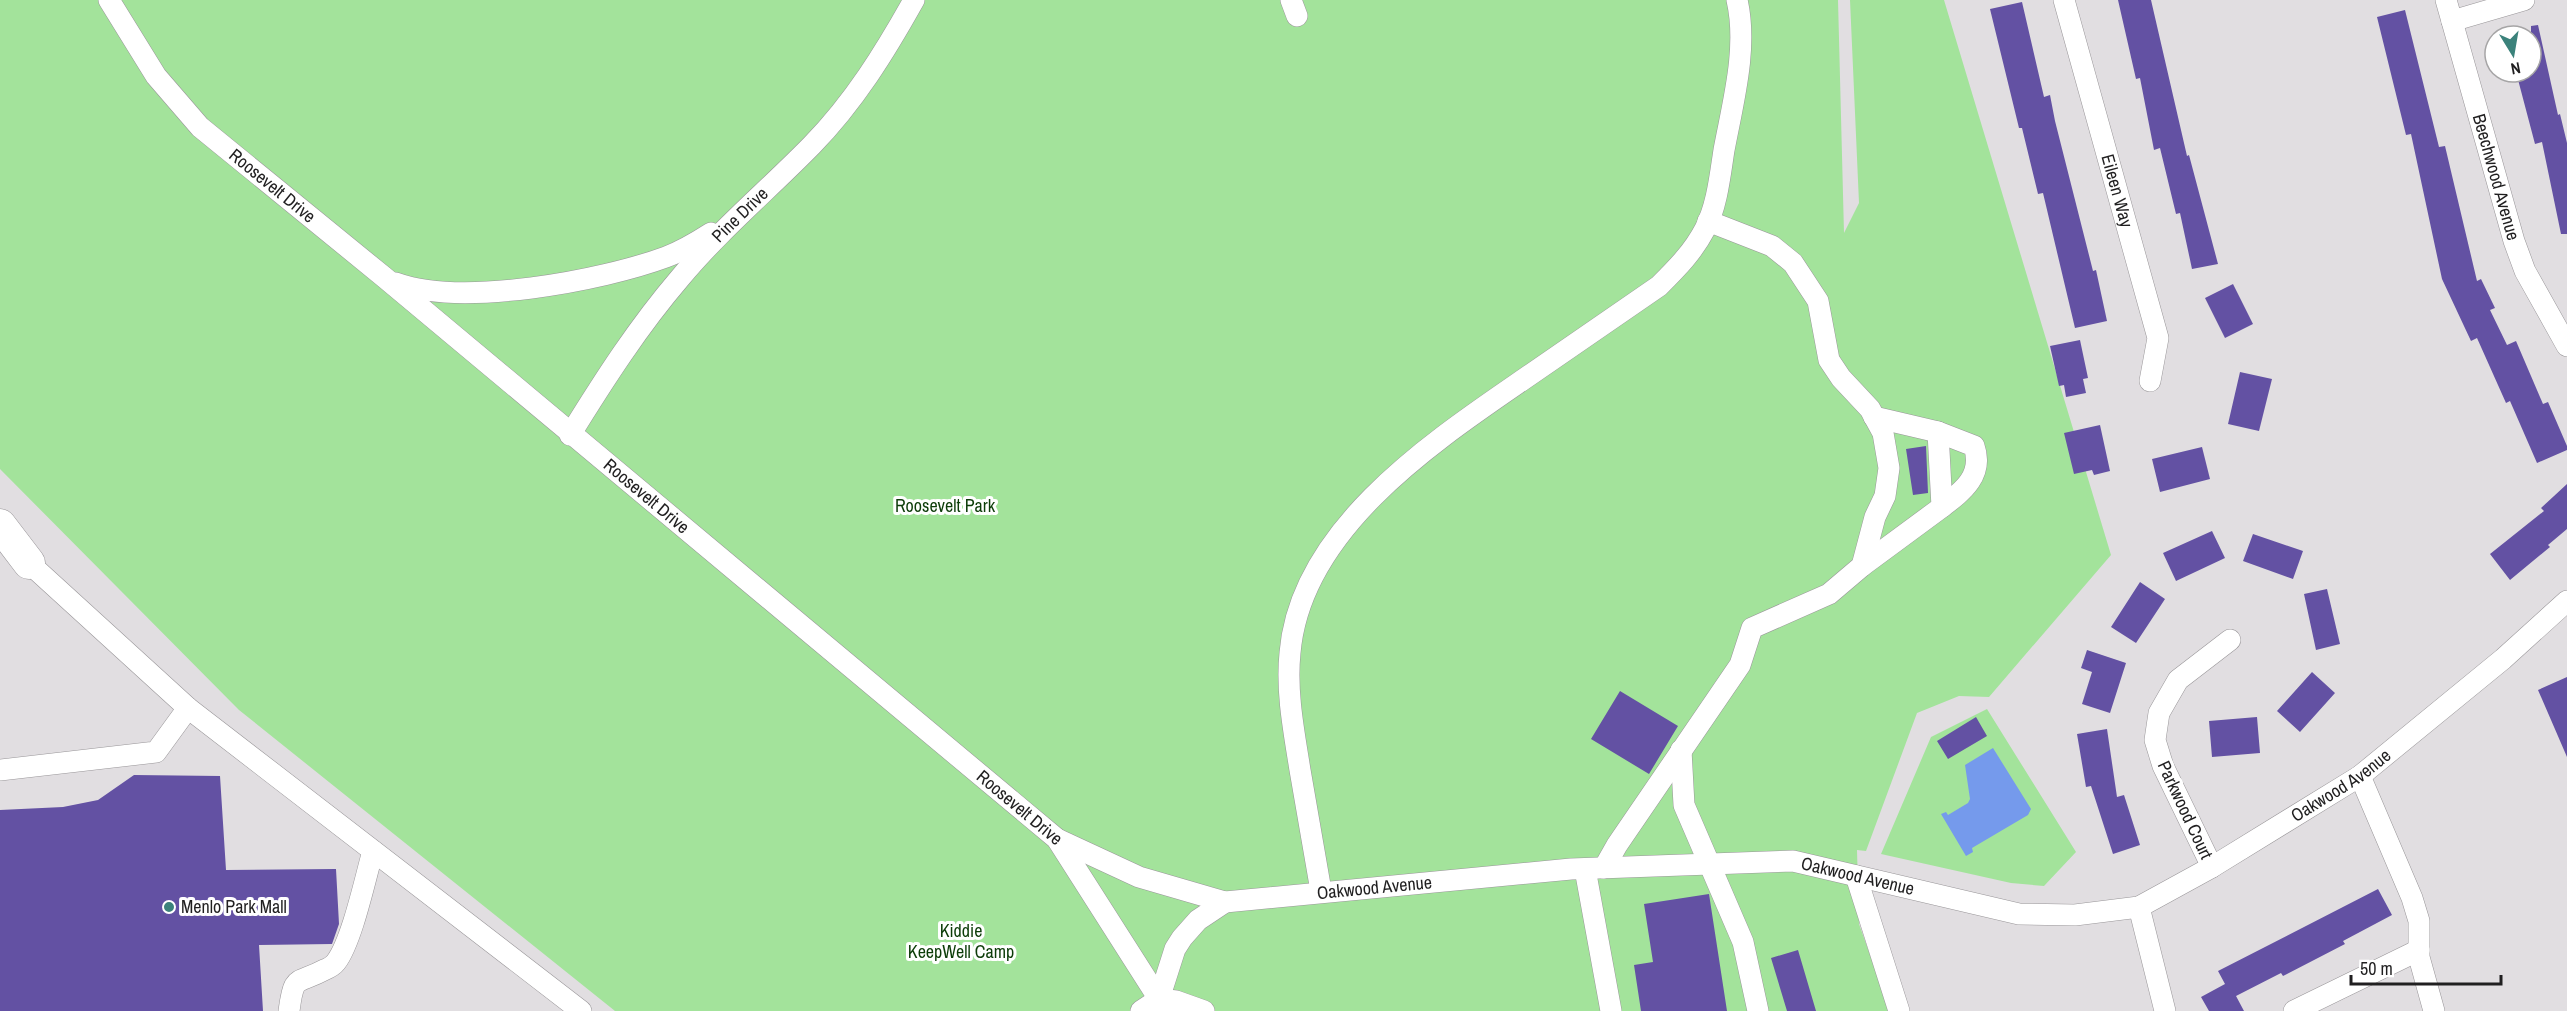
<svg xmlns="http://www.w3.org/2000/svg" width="2567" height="1011" viewBox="0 0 2567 1011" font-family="'Archivo Narrow',sans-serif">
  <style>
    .green { fill: #a3e39b }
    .water { fill: #759aec }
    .building { fill: #6351a3 }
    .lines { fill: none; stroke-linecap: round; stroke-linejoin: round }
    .minor-casing { stroke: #999699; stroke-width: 22 }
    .highway-casing { stroke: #999699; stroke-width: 33 }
    .minor { stroke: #fff; stroke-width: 21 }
    .highway { stroke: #fff; stroke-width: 32 }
    .poi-dot { fill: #3b827b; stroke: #fff; stroke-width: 2 }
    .labels { text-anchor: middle; stroke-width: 6; stroke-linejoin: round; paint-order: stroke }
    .street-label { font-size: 18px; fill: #201f20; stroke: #fff }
    .park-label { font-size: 18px; fill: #0d3d09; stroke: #fff }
    .poi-label { font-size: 18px; fill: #201f20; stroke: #fff; text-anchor: start }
  </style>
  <rect width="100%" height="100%" fill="#e1dee1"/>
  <!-- green -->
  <path class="green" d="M0 0H1838L1844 233 1859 203 1850 0H1944L2111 555 1989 697 1959 696 1917 713 1866 851 1857 850 1859 924 1890 1011H615L239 710 0 469Z
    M1987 709 2076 852 2044 886 2011 883 1881 854 1931 737Z"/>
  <!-- water -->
  <path class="water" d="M1993 748 2031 809 2028 815 1972 848 1973 852 1966 856 1941 814 1946 812 1948 815 1968 803 1970 799 1965 765Z"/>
  <!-- building -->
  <path class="building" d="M2118 0H2151L2187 156 2189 155 2218 264 2192 269 2180 213 2176 214 2160 148 2154 150 2140 78 2136 79Z
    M2022 2 2044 97 2050 95 2055 121 2093 271 2096 270 2107 321 2075 328 2043 193 2038 194 2022 128H2019L1990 9Z
    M2405 10 2439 147 2445 146 2477 281 2481 279 2495 308 2490 310 2507 345 2516 341 2543 404 2548 402 2567 446V450L2537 463 2510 401 2506 403 2477 338 2471 341 2442 279 2411 134 2406 135 2377 17Z
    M2538 25 2558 115 2560 114 2567 143V234H2561L2542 142 2535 144 2516 72H2531V26Z
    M2233 284 2253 324 2225 338 2205 298Z
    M2080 340 2088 378 2083 379 2086 393 2066 397 2064 385 2059 386 2050 346Z
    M2240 372 2272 379 2259 431 2228 424Z
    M2100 425 2110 471 2094 475 2092 470 2074 474 2064 433Z
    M1926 446 1928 493 1913 495 1906 449Z
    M2202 447 2210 479 2160 492 2152 459Z
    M2567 484V529L2548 545 2550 547 2510 580 2490 554 2544 511 2541 508Z
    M2212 531 2225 558 2176 581 2163 553Z
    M2253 534 2303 551 2293 579 2243 561Z
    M2140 582 2165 599 2136 643 2111 627Z
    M2327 589 2340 644 2316 650 2304 594Z
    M2087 650 2126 663 2110 713 2082 704 2092 672 2081 668Z
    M2312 672 2335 693 2300 732 2277 711Z
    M2567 677V757L2538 690Z
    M1620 691 1678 726 1649 774 1591 739Z
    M1976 717 1987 736 1948 759 1937 741Z
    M2257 717 2260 753 2212 757 2209 721Z
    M2107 729 2117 797 2124 795 2140 845 2113 854 2091 786 2086 787 2077 734Z
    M134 775 220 776 226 870 336 869 339 924 332 944 259 945 263 1011H0V810L63 807 98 800Z
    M2378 889 2392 915 2343 941 2345 944 2283 976 2281 973 2236 996 2244 1011H2209L2201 997 2225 984 2218 971Z
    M1709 894 1727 1011H1641L1634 965 1653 962 1644 904Z
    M1798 950 1816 1011H1787L1771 958Z"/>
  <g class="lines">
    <!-- minor casing -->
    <g class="minor-casing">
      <g id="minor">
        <path id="s1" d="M109 0 156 76 200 127 384 277 1057 839 1159 999 1162 1011"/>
        <path d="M1291 0 1297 16"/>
        <path id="s2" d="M2064 0 2158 338 2150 381"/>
        <path id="s3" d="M2446 0 2514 241 2525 271 2567 346"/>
        <path d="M2452 21 2524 0"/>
        <path d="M396 283C462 307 601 281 666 257 682 251 697 242 711 233"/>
        <path d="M1874 417 1938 432 1974 446C1984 475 1963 491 1942 507"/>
        <path id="s4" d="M570 435C604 380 638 327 680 278 720 230 768 190 812 145 854 102 885 52 914 0"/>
        <path d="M29 563 188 708 581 1011"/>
        <path d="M1862 566 1942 507 1938 432"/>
        <path d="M1681 750 1684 805 1743 942 1758 1011"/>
        <path d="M0 770 156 752 188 708"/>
        <path d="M2360 776 2412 898 2419 921V957L2434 1011"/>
        <path id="s5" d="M1057 839 1139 877 1225 902 1571 869 1793 861 2019 914 2075 915 2139 907 2212 867 2360 776 2503 659 2567 601"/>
        <path d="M2212 867 2163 766 2155 740 2159 713 2178 680 2230 640"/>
        <path d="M1604 868 1617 845 1740 665 1752 628 1829 594 1862 566 1875 517 1885 496 1889 468 1883 433 1870 409 1841 378 1829 360 1818 301 1793 263 1772 246 1708 221"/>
        <path d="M1585 869 1611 1011"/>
        <path d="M1856 876 1899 1011"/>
        <path d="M1321 891C1314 851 1307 810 1300 770 1294 732 1286 692 1290 653 1300 530 1431 443 1524 379 1569 348 1614 317 1659 286 1677 268 1693 252 1705 229 1717 206 1720 176 1724 150 1733 102 1748 48 1737 0"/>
        <path d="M2139 907 2165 1011"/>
        <path d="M1159 999 1176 1001 1204 1011"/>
        <path d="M289 1011C294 973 296 985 324 970 329 968 333 966 336 962 352 941 365 879 373 851"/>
        <path d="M1141 1011 1159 999 1175 949 1182 938 1198 920 1225 902"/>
        <path d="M2294 1011 2419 950"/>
      </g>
    </g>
    <!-- highway casing -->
    <g class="highway-casing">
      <path id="highway" d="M0 525 29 563"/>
    </g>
    <!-- minor -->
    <use href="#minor" class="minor"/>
    <!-- highway -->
    <use href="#highway" class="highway"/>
  </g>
  <!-- markers -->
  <circle class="poi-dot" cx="169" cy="907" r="6"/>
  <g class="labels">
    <!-- street labels -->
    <g class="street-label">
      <text dy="6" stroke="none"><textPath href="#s3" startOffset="184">Beechwood Avenue</textPath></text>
      <text dy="6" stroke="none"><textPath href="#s1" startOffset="250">Roosevelt Drive</textPath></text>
      <text dy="6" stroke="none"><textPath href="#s2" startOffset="198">Eileen Way</textPath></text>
      <text dy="6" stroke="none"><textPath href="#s4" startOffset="279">Pine Drive</textPath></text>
      <text dy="6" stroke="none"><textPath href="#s1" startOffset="736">Roosevelt Drive</textPath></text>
      <text dy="6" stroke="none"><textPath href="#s5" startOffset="1338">Oakwood Avenue</textPath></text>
      <text dy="6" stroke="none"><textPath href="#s1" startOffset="1222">Roosevelt Drive</textPath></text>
      <text transform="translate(2185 810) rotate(65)" y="6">Parkwood Court</text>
      <text dy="6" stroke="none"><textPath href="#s5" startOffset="816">Oakwood Avenue</textPath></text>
      <text dy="6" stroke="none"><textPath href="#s5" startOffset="330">Oakwood Avenue</textPath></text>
    </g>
    <!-- park labels -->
    <g class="park-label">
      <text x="945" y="512">Roosevelt Park</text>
      <text x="961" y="937">Kiddie<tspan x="961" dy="21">KeepWell Camp</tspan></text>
    </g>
    <!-- poi labels -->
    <g class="poi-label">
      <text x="181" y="913">Menlo Park Mall</text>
    </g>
  </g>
  <!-- north arrow -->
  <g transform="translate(2513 54) rotate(169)"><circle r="28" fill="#ffffff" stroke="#a6a5a6" stroke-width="1.5"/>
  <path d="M0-4.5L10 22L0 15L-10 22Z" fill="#3b827b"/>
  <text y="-9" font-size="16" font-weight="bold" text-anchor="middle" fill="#201f20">N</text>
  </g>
  <!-- scale -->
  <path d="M2351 975v9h150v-9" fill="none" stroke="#201f20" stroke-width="3"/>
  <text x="2360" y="975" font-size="18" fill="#201f20" stroke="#ffffff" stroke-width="4.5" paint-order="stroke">50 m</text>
</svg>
